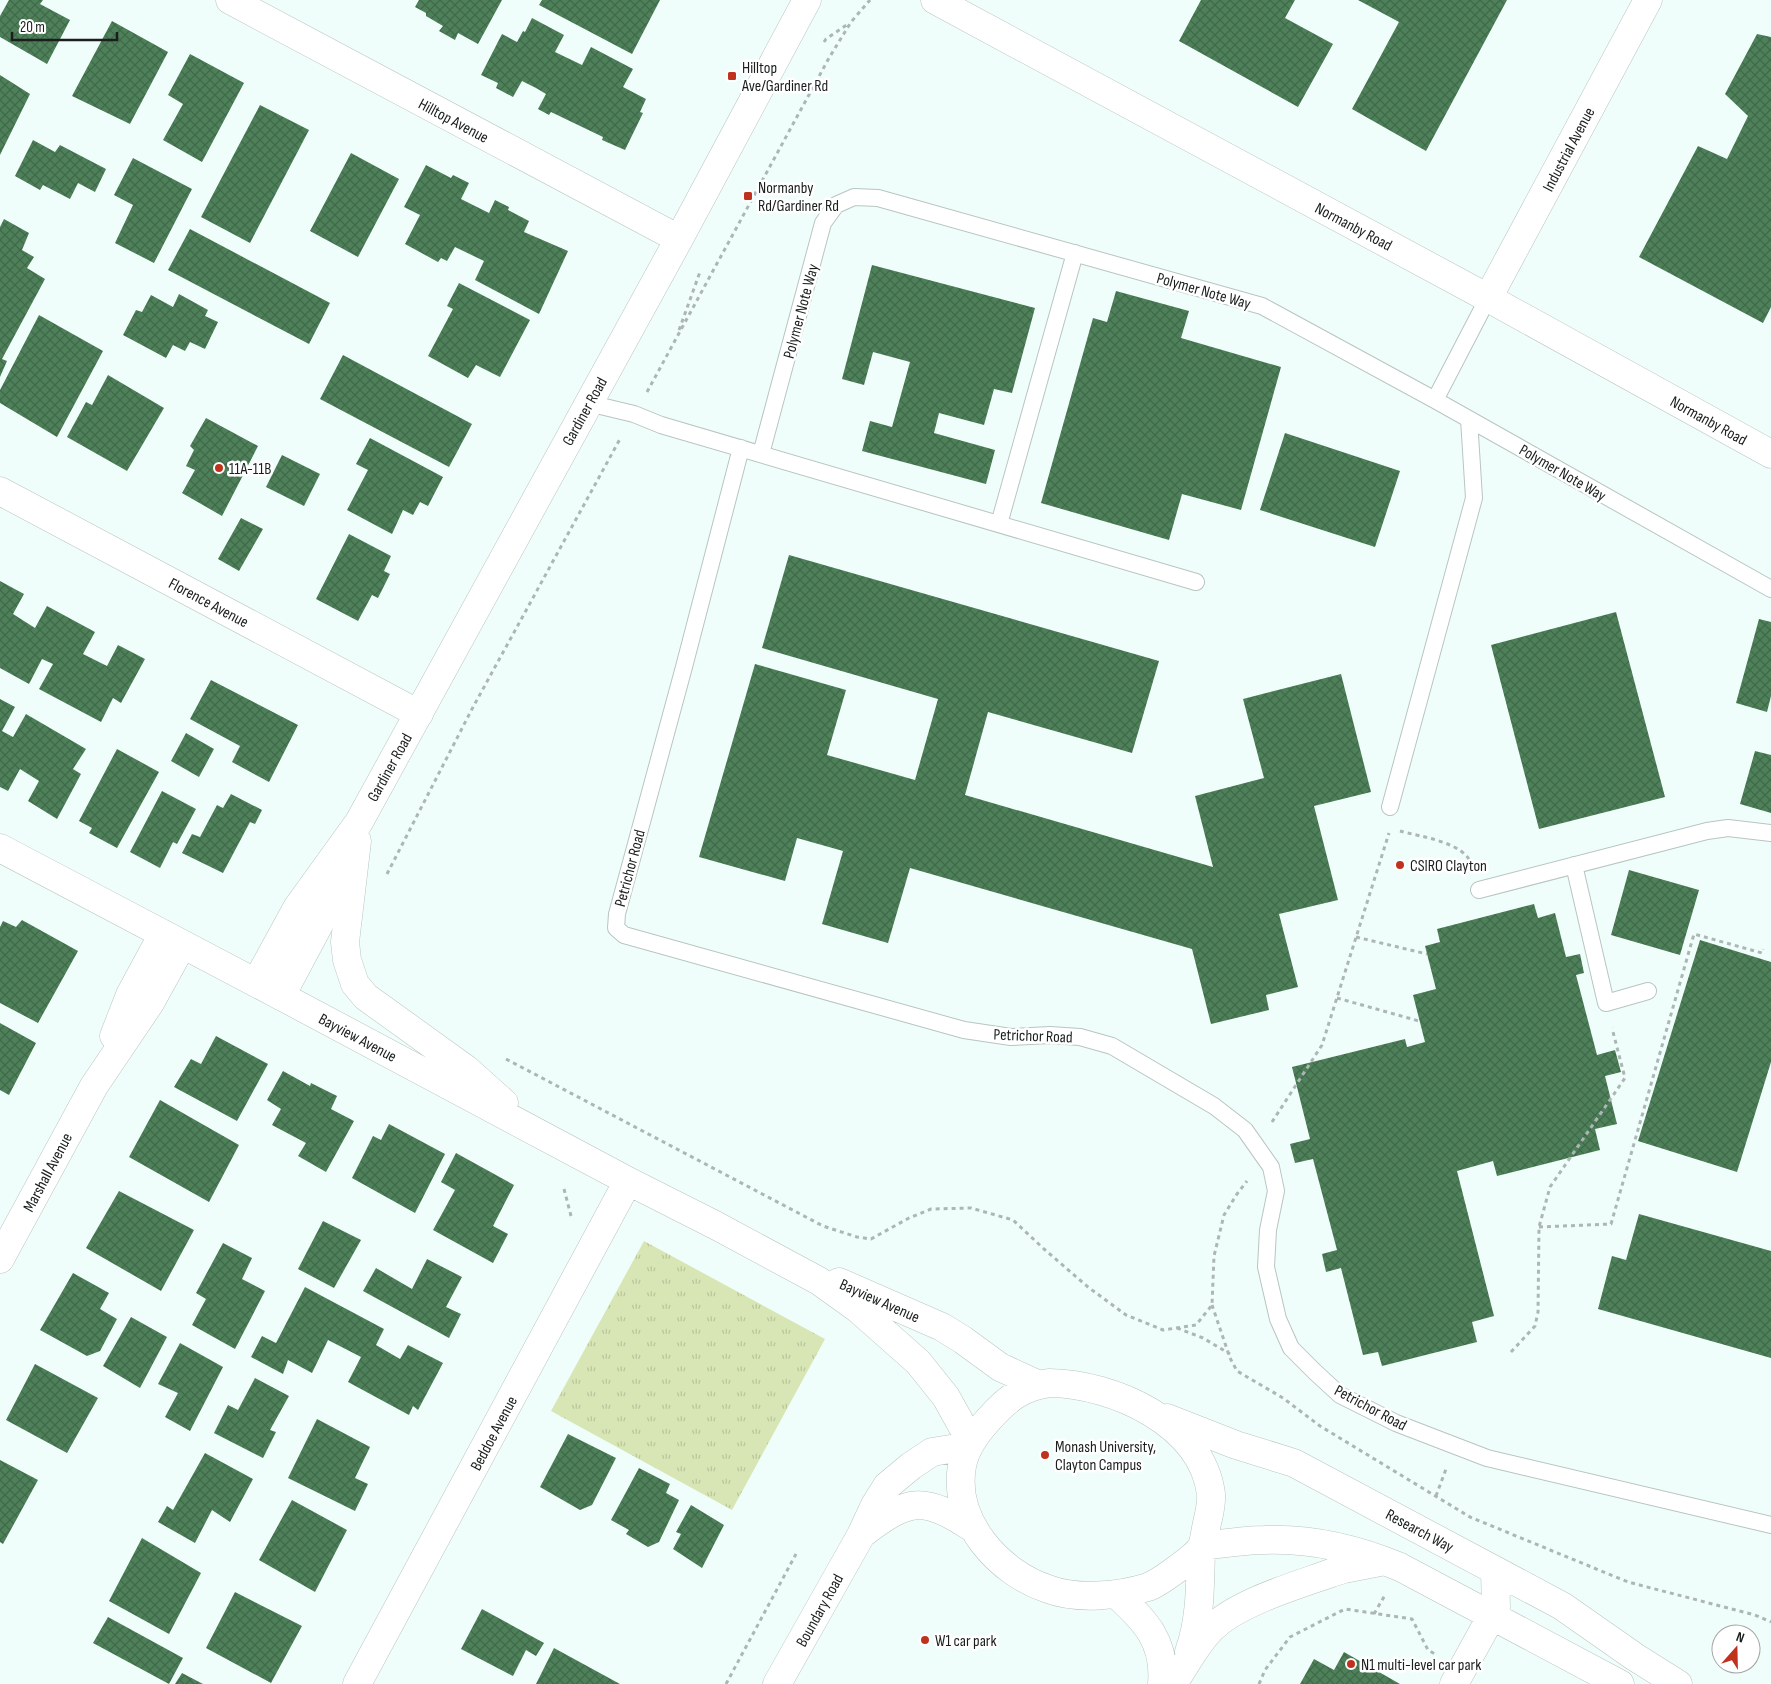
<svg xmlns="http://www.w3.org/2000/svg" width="1771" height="1684" viewBox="0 0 1771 1684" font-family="'Sofia Sans Condensed',sans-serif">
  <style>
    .grass { fill: url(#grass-tufts) }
    .building { fill: url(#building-cross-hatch) }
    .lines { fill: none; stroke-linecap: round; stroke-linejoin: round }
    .service-casing { stroke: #b8c5c2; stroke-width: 18 }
    .minor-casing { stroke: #b8c5c2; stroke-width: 29 }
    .tertiary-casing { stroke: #b8c5c2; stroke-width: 29 }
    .path { stroke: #acb7b5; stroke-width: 3; stroke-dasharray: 4 4; stroke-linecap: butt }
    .service { stroke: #fff; stroke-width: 16 }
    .minor { stroke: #fff; stroke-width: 28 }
    .tertiary { stroke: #fff; stroke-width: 28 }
    .poi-dot { fill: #be321e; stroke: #fff; stroke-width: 2 }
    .labels { text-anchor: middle; stroke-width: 5; stroke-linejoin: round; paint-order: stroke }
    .poi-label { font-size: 16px; fill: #1a1e1d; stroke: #fff; text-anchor: start }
    .street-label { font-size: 16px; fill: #1a1e1d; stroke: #fff }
  </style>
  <defs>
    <pattern id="grass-tufts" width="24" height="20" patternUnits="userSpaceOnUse" patternTransform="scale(1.25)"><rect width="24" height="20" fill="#d8e6b5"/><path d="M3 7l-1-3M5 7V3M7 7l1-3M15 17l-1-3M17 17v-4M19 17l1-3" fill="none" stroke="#b9c59b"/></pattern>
    <pattern id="building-cross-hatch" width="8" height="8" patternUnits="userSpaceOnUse" patternTransform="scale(1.25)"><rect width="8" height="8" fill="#4e815a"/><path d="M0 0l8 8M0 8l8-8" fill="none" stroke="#40694a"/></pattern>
  </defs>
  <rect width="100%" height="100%" fill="#f0fefb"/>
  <!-- grass -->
  <path class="grass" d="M644 1241 825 1339 732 1510 551 1411Z"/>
  <!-- building -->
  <path class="building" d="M9 0H43L40 4 70 20 47 64 0 37V16Z
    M419 0H502L478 44 458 33 455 40 439 31 443 26 426 16V13L415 7Z
    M542 0H660L632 54 539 5Z
    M1201 0H1295L1285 18 1333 44 1298 107 1179 41Z
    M1358 0H1507L1426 151 1352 109 1399 22Z
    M532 18 564 35 555 52 582 65 591 47 633 69 623 87 646 99 640 112 643 113 625 150 602 140 603 137 551 112 549 115 538 109 546 94 536 88 522 81 513 97 496 88 498 83 481 75 502 34 517 42 523 31 525 32Z
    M112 21 168 52 130 124 72 96Z
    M1757 34 1771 37V307L1763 323 1639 257 1698 146 1727 159 1748 116 1725 94Z
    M190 54 244 83 202 162 163 140 183 104 168 95Z
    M0 75 30 94 0 155Z
    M260 105 309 130 250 243 201 217Z
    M33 140 55 152 60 145 106 169 95 192 78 183 70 199 43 185 40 190 15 176Z
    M351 153 399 179 358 257 310 231Z
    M133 158 192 189 154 263 115 243 133 205 114 195Z
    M426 165 451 178 453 175 469 183 461 199 489 213 495 200 509 207 508 210 529 221 524 232 568 251 539 314 475 280 484 261 455 247 447 261 441 258 438 262 405 244 420 215 404 207Z
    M4 219 29 233 22 250 34 257 27 268 45 279 2 359 7 361 0 377V227Z
    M190 229 330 303 309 344 168 270Z
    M872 265 1035 308 1012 393 994 389 984 425 939 413 934 433 995 450 986 484 862 451 870 421 892 427 910 362 873 352 864 385 842 379Z
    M459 283 530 320 500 377 476 365 468 378 428 356 453 309 447 306Z
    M1116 291 1189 311 1181 338 1281 367 1241 510 1182 494 1169 540 1041 503 1093 318 1107 322Z
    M179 294 208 310 205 316 218 322 205 349 190 342 185 351 173 345 166 358 123 335 136 310 142 312 151 295 173 307Z
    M39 315 103 351 57 437 0 403V390Z
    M343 355 472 424 449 467 320 399Z
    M108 375 164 408 127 471 67 437 86 402 92 405Z
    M206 418 258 446 222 516 182 493 195 470 186 466 194 450 190 446Z
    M1285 433 1400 471 1375 547 1260 510Z
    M370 438 443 477 428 506 420 502 413 515 403 510 392 534 347 510 368 470 356 464Z
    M282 455 320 474 304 506 266 487Z
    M241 518 263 529 239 571 218 559Z
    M349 534 391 556 384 571 390 574 378 598 372 595 358 621 316 599Z
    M789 555 1159 661 1132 753 988 712 965 795 1213 867 1195 796 1264 778 1243 699 1341 674 1371 792 1314 806 1338 900 1279 914 1298 987 1266 995 1269 1010 1211 1024 1192 949 910 868 888 943 822 924 843 851 797 838 785 881 699 857 755 664 846 690 827 755 915 780 938 699 762 648Z
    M0 581 24 594 13 614 35 628 47 606 95 632 83 654 107 666 118 645 145 659 121 703 113 698 101 722 39 689 53 664 42 659 29 684 0 668Z
    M1616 612 1665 797 1539 829 1491 645Z
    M1759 619 1771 622V696L1767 712 1736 703Z
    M211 680 298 725 269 782 232 762 240 746 190 719Z
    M0 699 15 707 2 731 13 737 26 714 86 749 73 769 81 774 57 819 28 801 39 781 20 769 8 791 0 787Z
    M186 733 214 749 199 777 171 761Z
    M117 749 159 772 117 848 89 833 92 828 79 821Z
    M1755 751 1771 755V813L1740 804Z
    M162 791 196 809 177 844 173 842 160 868 130 852Z
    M231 794 262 810 255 824 250 822 223 873 182 853 192 834 200 837 217 805 223 808Z
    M1629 870 1699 890 1680 955 1611 935Z
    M1534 904 1538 918 1555 913 1566 957 1580 954 1584 973 1576 975 1597 1055 1615 1050 1621 1072 1605 1076 1617 1124 1595 1129 1600 1150 1497 1176 1493 1161 1457 1171 1494 1316 1472 1322 1477 1342 1382 1366 1378 1352 1363 1355 1341 1268 1326 1272 1322 1254 1337 1250 1313 1159 1295 1163 1290 1144 1310 1139 1292 1067 1405 1039 1407 1047 1425 1042 1413 995 1436 989 1425 946 1440 942 1437 929Z
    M22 920 78 951 38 1023 0 1003V927L3 921 16 927Z
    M1700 940 1771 962V1062L1737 1172 1638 1141Z
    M0 1023 36 1043 9 1095 0 1090Z
    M216 1036 268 1064 237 1121 174 1087 191 1059 201 1064Z
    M283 1071 310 1086 311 1083 337 1096 331 1109 354 1121 326 1172 298 1156 306 1143 272 1125 281 1109 267 1100Z
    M160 1100 239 1145 209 1202 129 1157Z
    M389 1124 445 1154 415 1213 352 1178 373 1136 381 1140Z
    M456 1153 514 1185 493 1226 508 1234 493 1263 433 1230 455 1190 441 1182Z
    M119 1191 194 1230 161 1291 86 1248Z
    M1639 1214 1771 1251V1358L1598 1309 1612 1256 1626 1260Z
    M323 1221 361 1240 334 1288 298 1269Z
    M223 1243 252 1258 242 1279 265 1291 235 1349 192 1325 206 1299 196 1293Z
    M427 1259 462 1277 446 1307 461 1314 449 1338 363 1291 376 1268 412 1289Z
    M73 1273 109 1293 100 1309 117 1319 100 1351 87 1356 40 1330Z
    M305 1287 384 1329 376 1345 400 1359 408 1345 443 1363 418 1410 413 1406 409 1415 348 1382 361 1357 328 1340 312 1373 288 1360 283 1374 251 1357 262 1336 276 1343Z
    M131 1317 167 1337 140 1388 103 1366Z
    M180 1343 223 1367 190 1431 165 1417 178 1393 158 1384Z
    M35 1364 98 1398 67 1453 6 1420Z
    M255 1378 289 1396 270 1430 276 1432 263 1458 214 1433 228 1405 238 1410Z
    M317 1419 370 1447 355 1478 368 1484 355 1511 288 1478Z
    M568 1434 616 1458 592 1505 580 1510 540 1487Z
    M205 1453 253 1479 230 1522 212 1510 195 1543 158 1522 167 1506 173 1510Z
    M0 1460 38 1480 3 1544 0 1542Z
    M639 1468 670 1484 666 1493 679 1500 659 1542 648 1547 626 1534 629 1530 611 1520Z
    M292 1500 347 1530 315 1592 259 1560Z
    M691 1505 724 1525 702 1568 673 1549 681 1534 676 1532Z
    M142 1538 201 1573 169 1634 109 1601Z
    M235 1592 302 1626 271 1683 206 1648Z
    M482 1609 544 1643 536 1656 526 1650 513 1676 461 1649Z
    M108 1617 183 1658 169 1684 93 1643Z
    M554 1648 620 1684H536Z
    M1344 1652 1400 1684H1300L1314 1659 1334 1670Z
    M182 1673 203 1684H175Z"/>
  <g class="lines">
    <!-- service casing -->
    <g class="service-casing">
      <path id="service" d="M1435 400 1488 298
        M588 403 634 414 661 425 1196 582
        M741 448 684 667 617 914 616 928 624 935 964 1030 1011 1037 1050 1035 1080 1037 1112 1046 1214 1106 1245 1130 1271 1167 1276 1191 1268 1230 1266 1267 1278 1319 1291 1348 1315 1372 1340 1395 1396 1423 1487 1458 1771 1525
        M761 454 823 223 836 205 854 197 878 198 1262 306 1435 400 1771 589
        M999 524 1075 253
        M1390 807 1474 498 1469 419
        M1574 865 1606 1003 1648 991
        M1479 890 1707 831 1728 828 1771 833"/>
    </g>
    <!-- minor casing -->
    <g class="minor-casing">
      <path id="minor" d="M230 0 679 239
        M1488 298 1648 0
        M0 491 419 714
        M357 841 345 942 347 960 355 984 366 997 466 1069 504 1103
        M281 996 628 1181 715 1225 819 1281 858 1309 918 1362 946 1397 971 1442
        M114 1036 130 995 163 934
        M0 1259 94 1086 150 1003 182 945
        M839 1282 942 1327 963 1340 1000 1367 1039 1385
        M1050 1383C1113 1384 1202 1423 1211 1494 1212 1506 1208 1517 1206 1528 1205 1534 1204 1541 1202 1546 1197 1556 1159 1583 1148 1587 1119 1596 1077 1600 1048 1589 999 1573 952 1521 962 1466 965 1448 977 1432 990 1418 1007 1399 1023 1386 1050 1383Z
        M1167 1418 1236 1445 1294 1463 1309 1471 1562 1606 1635 1657 1678 1684
        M862 1534C910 1497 924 1496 974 1529
        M1202 1546C1222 1544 1243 1540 1264 1540 1310 1538 1357 1549 1400 1567L1620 1684
        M1116 1594C1145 1620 1166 1642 1162 1684
        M1189 1652C1201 1619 1200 1583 1201 1548
        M1178 1676C1189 1659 1198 1642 1212 1628 1239 1602 1295 1586 1331 1573L1344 1569 1380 1562
        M357 1684 628 1181
        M777 1684 861 1535 875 1505 887 1486 911 1466 932 1452 969 1446
        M1454 1684 1496 1608 1495 1571"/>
    </g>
    <!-- tertiary casing -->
    <g class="tertiary-casing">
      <path id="tertiary" d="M935 0 1488 298 1771 454
        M0 848 281 996 322 919 345 857
        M256 983 297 908 359 822 679 239 807 0"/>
    </g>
    <!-- path -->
    <path class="path" d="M824 42 826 39 848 24
      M679 330 700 272
      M647 392 829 58 851 22 870 0
      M1400 831C1421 837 1466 842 1472 866
      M387 874 472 709 620 439
      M1356 937 1427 954
      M1337 998 1419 1021
      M506 1059 823 1226 857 1237 871 1239 909 1218 931 1209 971 1208 1013 1220 1044 1249 1088 1287 1126 1315 1163 1330 1196 1325 1212 1305 1214 1256 1224 1215 1237 1194 1247 1181
      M1272 1122 1322 1045 1389 833
      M564 1189 571 1216
      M1539 1227 1611 1224 1694 934 1762 953 1763 949
      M1212 1305 1230 1358 1237 1371 1283 1398 1320 1426 1470 1517 1628 1582 1755 1615 1771 1622
      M1177 1328 1203 1338 1230 1354
      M1511 1352 1535 1326 1538 1312 1539 1227 1550 1187 1625 1078 1612 1028
      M1436 1496 1446 1469
      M1374 1614 1385 1595
      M726 1684 796 1554
      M1259 1684 1265 1670 1290 1637 1345 1609 1412 1619 1428 1650 1435 1654"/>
    <!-- service -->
    <use href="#service" class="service"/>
    <!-- minor -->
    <use href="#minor" class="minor"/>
    <!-- tertiary -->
    <use href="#tertiary" class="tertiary"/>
  </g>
  <!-- markers -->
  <g class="poi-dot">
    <rect x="727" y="71" width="10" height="10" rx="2.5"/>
    <rect x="743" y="191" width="10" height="10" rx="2.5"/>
    <circle cx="219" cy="468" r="5"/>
    <circle cx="1400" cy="865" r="5"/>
    <circle cx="1045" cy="1455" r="5"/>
    <circle cx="925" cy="1640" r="5"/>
    <circle cx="1351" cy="1664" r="5"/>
  </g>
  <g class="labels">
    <!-- poi labels -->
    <g class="poi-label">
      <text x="742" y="73">Hilltop<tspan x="742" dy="18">Ave/Gardiner Rd</tspan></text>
      <text x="758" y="193">Normanby<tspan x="758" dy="18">Rd/Gardiner Rd</tspan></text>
      <text x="229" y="474">11A-11B</text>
      <text x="1410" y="871">CSIRO Clayton</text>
      <text x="1055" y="1452">Monash University,<tspan x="1055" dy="18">Clayton Campus</tspan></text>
      <text x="935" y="1646">W1 car park</text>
      <text x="1361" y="1670">N1 multi-level car park</text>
    </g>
    <!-- street labels -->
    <g class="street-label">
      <text transform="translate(454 120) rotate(28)" y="6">Hilltop Avenue</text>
      <text transform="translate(1568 149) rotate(-62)" y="6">Industrial Avenue</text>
      <text transform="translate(1354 226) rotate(28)" y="6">Normanby Road</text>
      <text transform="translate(1204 290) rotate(16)" y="6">Polymer Note Way</text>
      <text transform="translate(800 311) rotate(-75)" y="6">Polymer Note Way</text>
      <text transform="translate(584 411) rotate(-61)" y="6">Gardiner Road</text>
      <text transform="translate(1709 420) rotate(29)" y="6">Normanby Road</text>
      <text transform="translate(1563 472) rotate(30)" y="6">Polymer Note Way</text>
      <text transform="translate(209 602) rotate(28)" y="6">Florence Avenue</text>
      <text transform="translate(389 767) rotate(-61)" y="6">Gardiner Road</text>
      <text transform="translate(629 868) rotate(-75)" y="6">Petrichor Road</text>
      <text transform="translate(1033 1035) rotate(2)" y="6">Petrichor Road</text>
      <text transform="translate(358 1037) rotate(28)" y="6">Bayview Avenue</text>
      <text transform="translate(47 1172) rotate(-62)" y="6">Marshall Avenue</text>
      <text transform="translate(880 1300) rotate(24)" y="6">Bayview Avenue</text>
      <text transform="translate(1371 1407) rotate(28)" y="6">Petrichor Road</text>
      <text transform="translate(493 1433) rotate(-62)" y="6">Beddoe Avenue</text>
      <text transform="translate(1420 1530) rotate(28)" y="6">Research Way</text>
      <text transform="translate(819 1610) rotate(-61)" y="6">Boundary Road</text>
    </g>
  </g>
  <!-- north arrow -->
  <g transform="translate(1736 1649) rotate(20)"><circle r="24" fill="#ffffff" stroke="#a3a5a5"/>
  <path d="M0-4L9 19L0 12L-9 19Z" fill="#be321e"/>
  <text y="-8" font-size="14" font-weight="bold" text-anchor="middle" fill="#1a1e1d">N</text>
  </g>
  <!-- scale -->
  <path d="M12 32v8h105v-8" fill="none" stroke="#1a1e1d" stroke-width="2.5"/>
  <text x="20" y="32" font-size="15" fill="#1a1e1d" stroke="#ffffff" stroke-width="4" paint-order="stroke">20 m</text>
</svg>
